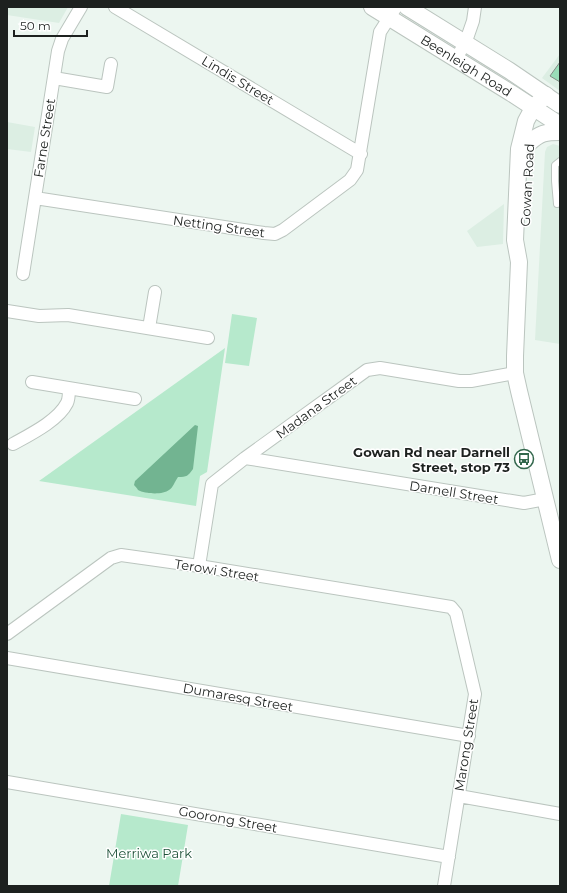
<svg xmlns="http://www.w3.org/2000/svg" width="567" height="893" viewBox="0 0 567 893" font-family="Montserrat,sans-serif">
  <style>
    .built { fill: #dceee3 }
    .green { fill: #b6e9cc }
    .water { fill: #72b491 }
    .building { fill: #99ddb8; stroke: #828b85 }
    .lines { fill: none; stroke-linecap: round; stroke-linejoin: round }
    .lane-casing { stroke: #bbc5bf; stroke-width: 8 }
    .street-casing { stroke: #bbc5bf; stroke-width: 14 }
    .secondary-casing { stroke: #bbc5bf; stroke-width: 18 }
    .lane { stroke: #fff; stroke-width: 6 }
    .street { stroke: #fff; stroke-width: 12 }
    .secondary { stroke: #fff; stroke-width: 16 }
    .labels { text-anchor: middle; stroke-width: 3; stroke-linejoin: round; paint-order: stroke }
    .street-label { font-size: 13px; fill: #1d211f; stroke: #fff }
    .poi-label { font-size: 13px; font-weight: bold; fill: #1d211f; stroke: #fff; text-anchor: end }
    .park-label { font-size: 13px; fill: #1d5138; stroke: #fff }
  </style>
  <rect width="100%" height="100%" fill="#ecf6f0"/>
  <!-- built -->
  <path class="built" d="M7 7H68L59 23 7 15Z
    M560 54V91L542 78Z
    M7 122 35 127 31 152 7 149Z
    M553 144 560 146V344L535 340 545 152 547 147Z
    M504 204 503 244 477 247 467 231Z"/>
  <!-- green -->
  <path class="green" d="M232 314 257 318 249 366 225 363Z
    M225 348 207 472 200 476 196 506 39 481Z
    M121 814 188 825 178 886H109Z"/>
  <!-- water -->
  <path class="water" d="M195 425 198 426 193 469C188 476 187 477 178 477 175 481 173 488 169 490 163 495 145 494 138 490 137 488 135 486 134 485L135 481Z"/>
  <!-- building -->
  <path class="building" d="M560 62V82L550 76Z"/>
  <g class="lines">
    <!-- lane casing -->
    <g class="lane-casing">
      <path id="lane" d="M557 204 555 181V165L560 161"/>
    </g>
    <!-- street casing -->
    <g class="street-casing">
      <path id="street" d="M115 7 361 154
        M456 58 465 44 473 21 475 7
        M54 78 107 87 111 64
        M35 198 264 233 275 234 283 230 350 180 357 170 380 32 396 7
        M23 274 58 51 62 39 81 7
        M7 311 39 316 68 315 208 338
        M149 328 155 292
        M32 382 135 399
        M13 444C29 435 58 421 67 403 69 399 69 393 69 388
        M245 458 524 503 545 499
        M199 566 212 484 245 458 367 370 380 368 459 381H471L515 373
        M7 634 111 558 121 555 199 566 451 607 456 613 475 694 444 886
        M7 658 469 736
        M7 782 449 857
        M459 796 560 814"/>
    </g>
    <!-- secondary casing -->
    <g class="secondary-casing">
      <g id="secondary">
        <path id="s1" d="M372 7 511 93 560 125"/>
        <path d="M407 7 510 71 560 105"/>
        <path d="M546 95 533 108 526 121 519 149 515 240 519 262 515 356V373L519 391 560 560"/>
        <path d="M529 143C540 133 545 132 560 132"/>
      </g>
    </g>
    <!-- lane -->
    <use href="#lane" class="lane"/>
    <!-- street -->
    <use href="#street" class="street"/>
    <!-- secondary -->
    <use href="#secondary" class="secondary"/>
  </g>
  <!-- icons -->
  <defs>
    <g id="bus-ring" transform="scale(1)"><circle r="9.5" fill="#fff" stroke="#32674c" stroke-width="1.5"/><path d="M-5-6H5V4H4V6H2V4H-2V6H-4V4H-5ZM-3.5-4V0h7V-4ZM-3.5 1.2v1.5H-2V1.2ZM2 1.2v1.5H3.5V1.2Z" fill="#32674c"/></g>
  </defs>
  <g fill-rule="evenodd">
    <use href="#bus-ring" x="524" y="459"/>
  </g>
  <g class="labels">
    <!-- street labels -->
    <g class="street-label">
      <text dy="5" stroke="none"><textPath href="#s1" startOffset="111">Beenleigh Road</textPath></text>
      <text transform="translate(238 80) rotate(31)" y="5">Lindis Street</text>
      <text transform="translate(44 138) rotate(-81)" y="5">Farne Street</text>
      <text transform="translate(527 185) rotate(-87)" y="5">Gowan Road</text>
      <text transform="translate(219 226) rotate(8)" y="5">Netting Street</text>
      <text transform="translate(316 407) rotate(-36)" y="5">Madana Street</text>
      <text transform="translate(454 492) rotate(9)" y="5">Darnell Street</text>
      <text transform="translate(217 570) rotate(9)" y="5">Terowi Street</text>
      <text transform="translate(238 697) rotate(10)" y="5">Dumaresq Street</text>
      <text transform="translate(466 745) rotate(-81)" y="5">Marong Street</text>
      <text transform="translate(228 819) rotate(10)" y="5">Goorong Street</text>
    </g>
    <!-- poi labels -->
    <g class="poi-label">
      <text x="510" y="457">Gowan Rd near Darnell<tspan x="510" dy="15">Street, stop 73</tspan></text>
    </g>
    <!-- park labels -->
    <g class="park-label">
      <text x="149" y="858">Merriwa Park</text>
    </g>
  </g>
  <!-- border -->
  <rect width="567" height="893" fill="none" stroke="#1d211f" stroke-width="16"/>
  <!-- scale -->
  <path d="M14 30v6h73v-6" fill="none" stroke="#1d211f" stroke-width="2"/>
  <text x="20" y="30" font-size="12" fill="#1d211f" stroke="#ffffff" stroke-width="3" paint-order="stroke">50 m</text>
</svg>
